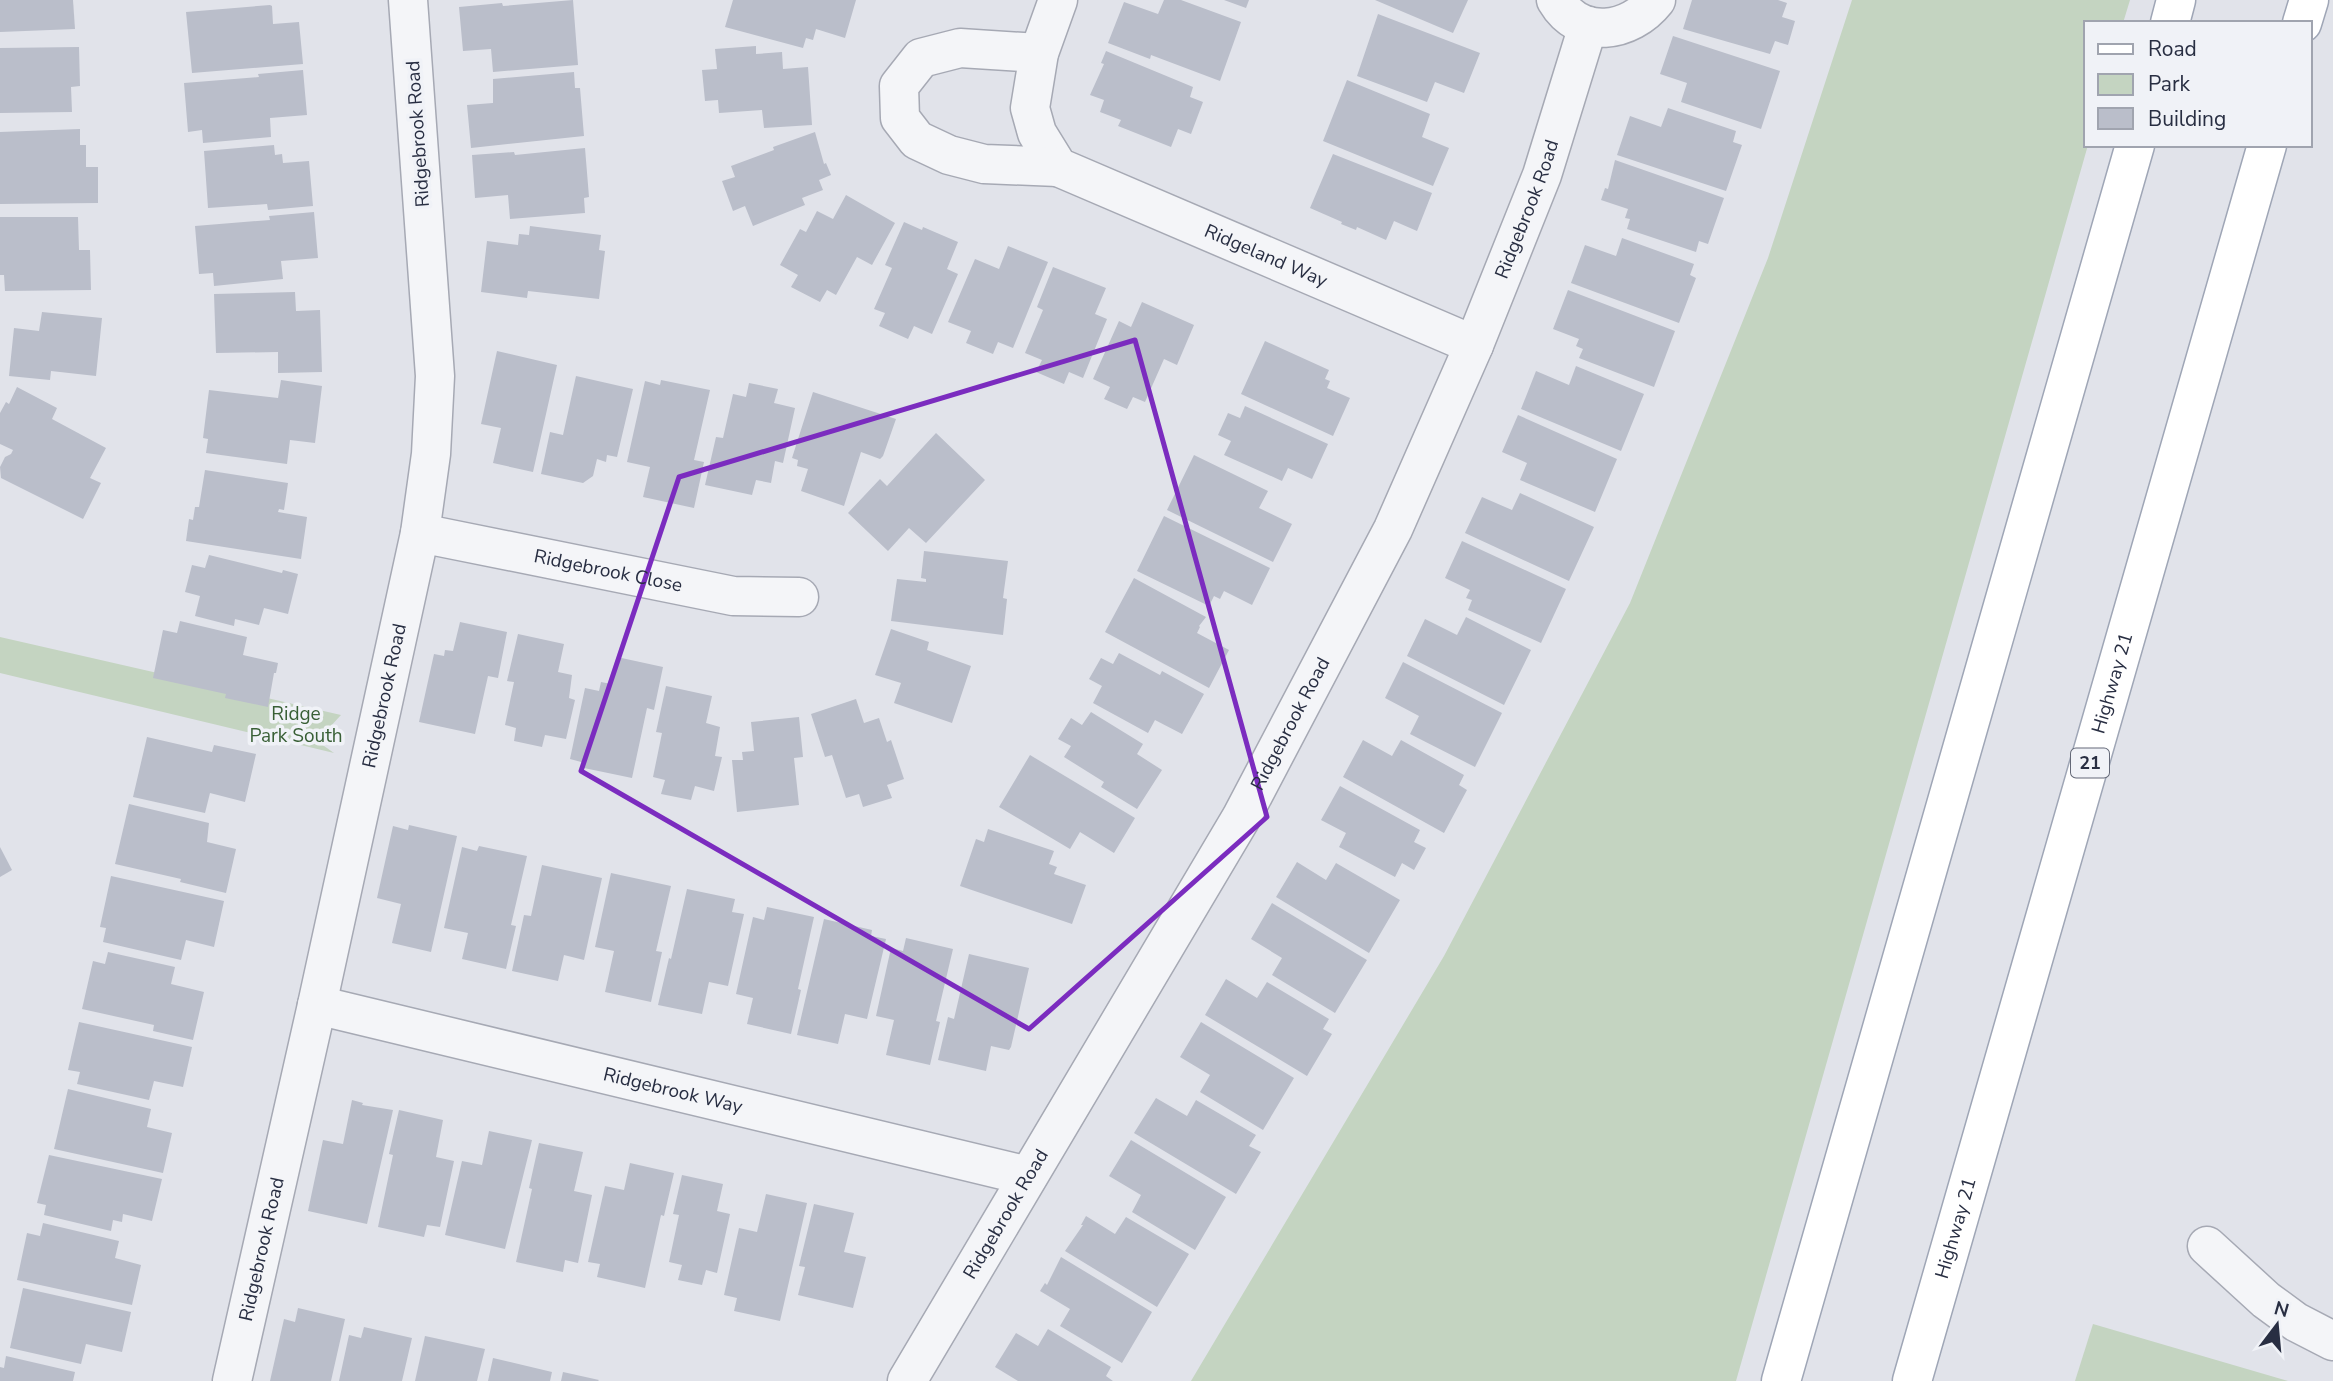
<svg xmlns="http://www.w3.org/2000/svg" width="2333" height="1381" font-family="'Nunito Sans',sans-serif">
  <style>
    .green { fill: #c4d4c1 }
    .building { fill: #babeca }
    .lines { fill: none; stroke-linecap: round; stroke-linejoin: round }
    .minor-casing { stroke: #a6a9b4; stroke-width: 41 }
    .primary-casing { stroke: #9fa6b6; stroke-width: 41 }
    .minor { stroke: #f4f5f8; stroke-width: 38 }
    .primary { stroke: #fff; stroke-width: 38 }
    .marked { fill: none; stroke: #7b2cbf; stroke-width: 5; stroke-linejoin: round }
    .labels { text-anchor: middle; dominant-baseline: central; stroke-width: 7; stroke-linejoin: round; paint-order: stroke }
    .shield { fill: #f0f2f7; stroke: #646978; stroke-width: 2 }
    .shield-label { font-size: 18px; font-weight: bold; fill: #282e42 }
    .street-label { font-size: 19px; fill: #282e42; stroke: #f0f2f7 }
    .park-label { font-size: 19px; fill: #385f35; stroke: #f0f2f7 }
  </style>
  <rect width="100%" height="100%" fill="#e1e3ea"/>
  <g class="green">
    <path d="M1852,0h278l-7,23h-37v122h2l-352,1236h-545l253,-425 186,-353 138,-345z"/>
    <path d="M0,637l341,78 -24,26 17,12 -334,-80z"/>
    <path d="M2093,1324l195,57h-213z"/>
  </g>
  <g class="building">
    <path d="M0,0h73l2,29 -75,3z"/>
    <path d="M573,0l5,65 -85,7 -2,-23 -28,2 -4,-44 43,-4 1,3z"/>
    <path d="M733,0h123l-11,38 -29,-9 -3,11 -7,-2 -3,10 -78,-21z"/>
    <path d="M1164,0h17l60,22 -21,59 -69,-26 -1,4 -42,-16 16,-41 34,12z"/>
    <path d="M1224,0h25l-3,8z"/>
    <path d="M1375,0h93l-15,33z"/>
    <path d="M1692,0h86l9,3 -5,14 13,4 -7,24 -13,-4 -5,13 -87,-25z"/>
    <path d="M270,5l2,1 1,18 26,-2 4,42 -111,9 -6,-61z"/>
    <path d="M1378,14l102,39 -16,40 -29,-11 -8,20 -70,-26z"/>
    <path d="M1673,36l107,35 -19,58 -80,-27 6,-19 -27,-9z"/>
    <path d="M756,46v8l26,-2 1,17 25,-2 4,58 -48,3 -2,-18 -43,3 -1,-13 -13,1 -3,-31 15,-1 -2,-20z"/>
    <path d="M79,47l1,39 -9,1 1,25 -72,1v-65z"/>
    <path d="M1106,51l87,36 -3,10 13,5 -12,32 -13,-5 -7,18 -53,-21 3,-6 -21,-8 4,-12 -14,-5 14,-31 -3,-1z"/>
    <path d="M303,70l4,45 -37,3 1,19 -68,6 -1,-13 -14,2 -4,-49 75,-6 -1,-3z"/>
    <path d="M574,72l1,16h5l4,48 -113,12 -4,-43 26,-2v-24z"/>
    <path d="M1347,80l83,34 -8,23 27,11 -16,38 -110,-45z"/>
    <path d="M1668,108l68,23 -3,11 9,3 -16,46 -109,-36 13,-39 31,11z"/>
    <path d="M80,129v16h6v22h12v36l-98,1v-72z"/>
    <path d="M815,132l9,32 2,-1 5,12 -12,5 4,10 -21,8 3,7 -52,21 -8,-20 -12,5 -11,-30 13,-4 -4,-11 43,-16 -1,-3z"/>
    <path d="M274,145l1,10 7,-1 1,9 26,-2 4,45 -45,4 -1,-6 -59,4 -4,-57z"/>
    <path d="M585,148l4,49 -5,1 1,15 -75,6 -2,-24 -33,3 -3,-43 42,-3 1,3z"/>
    <path d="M1333,154l99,39 -15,38 -23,-10 -8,19 -29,-13 -1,3 -15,-6 1,-2 -32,-14z"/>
    <path d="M1615,160l109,38 -16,46 -9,-3 -3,11 -69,-23 3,-10 -5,-1 3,-9 -27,-9 4,-12 3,1z"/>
    <path d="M846,195l49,28 -23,42 -15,-8 -21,38 -9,-5 -7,12 -29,-15 7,-12 -18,-10 20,-36 6,3 11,-21 16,8z"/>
    <path d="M314,212l4,46 -37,3 2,18 -69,7 -1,-13 -14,1 -4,-48 75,-6 -1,-4z"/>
    <path d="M0,217h78l1,33h11l1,40 -86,1 -1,-16h-4z"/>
    <path d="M904,222l18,8 1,-3 35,15 -11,27 11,5 -26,60 -18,-8 -6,13 -29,-13 6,-13 -11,-4 18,-41 -7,-3z"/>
    <path d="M530,226l71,9 -2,15 6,1 -6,48 -71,-8 -1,7 -46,-6 6,-51 31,4 1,-11 10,1z"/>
    <path d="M1622,238l72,26 -4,11 6,3 -17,45 -108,-40 14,-38 31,11z"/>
    <path d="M1008,246l40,16 -35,86 -15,-6 -5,12 -27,-11 5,-12 -23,-9 27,-63 24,10z"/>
    <path d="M1053,267l53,21 -11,26 12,5 -24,59 -14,-6 -5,12 -28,-12 6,-12 -17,-7 18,-43 -6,-3z"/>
    <path d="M1568,290l107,41 -21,56 -75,-29 4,-9 -7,-3 3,-7 -26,-10z"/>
    <path d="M295,292l1,19 24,-1 2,62 -44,1v-21l-62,1 -2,-59z"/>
    <path d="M1142,302l52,23 -17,40 -13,-6 -19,43 -12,-5 -6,12 -23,-10 6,-12 -17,-8 26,-58 12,6z"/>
    <path d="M42,312l60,6 -6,58 -45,-5 -1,9 -41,-4 5,-48 25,3z"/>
    <path d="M1265,341l64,29 -4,9 5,2 -3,7 23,10 -17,38 -92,-42z"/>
    <path d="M497,351l60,14 -24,107 -40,-9 8,-35 -20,-4z"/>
    <path d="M1576,366l68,28 -23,57 -100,-42 15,-38 33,14z"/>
    <path d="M576,376l57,13 -16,68 -10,-2 -1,7 -9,-3 -4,17 -10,7 -42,-9 9,-42 13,3z"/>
    <path d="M281,380l41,6 -7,57 -25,-3 -3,24 -81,-11 2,-14 -5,-1 6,-48 69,8z"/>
    <path d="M661,380l49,10 -16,70 10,2 -10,46 -51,-11 7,-30 -23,-5 18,-81 15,4z"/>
    <path d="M749,383l29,6 -4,14 21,5 -12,55 -8,-2 -4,22 -15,-3 -4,15 -47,-10 11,-48 7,1 10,-44 13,3z"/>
    <path d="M17,387l40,21 -5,11 54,29 -16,30 11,5 -18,36 -82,-41 -1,-11 5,-10 6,-3 2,-4 -13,-6v-31l6,-11 3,2z"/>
    <path d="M813,392l83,27 -13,37 -3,3 -19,-7 -17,54 -43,-15 7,-22 -11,-3 1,-6 -6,-2z"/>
    <path d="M1245,406l83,38 -16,35 -24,-11 -6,13 -58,-26 7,-14 -13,-6 10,-22 12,5z"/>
    <path d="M1518,415l99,44 -22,53 -75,-32 7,-17 -25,-11z"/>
    <path d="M936,433l49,47 -59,63 -17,-15 -21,23 -40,-38 32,-34 7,7z"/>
    <path d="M1194,455l74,36 -9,17 33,16 -19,38 -106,-52z"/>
    <path d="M205,470l83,13 -4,27 -5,-1 -1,3 29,5 -6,42 -115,-18 3,-22 4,1 2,-13h4z"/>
    <path d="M1520,493l74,34 -25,54 -104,-48 17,-36 30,13z"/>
    <path d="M1164,516l106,52 -18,37 -28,-14 -4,8 -6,-3 -5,10 -72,-35z"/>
    <path d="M1462,541l104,48 -25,54 -73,-33 4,-10 -6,-2 4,-8 -25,-12z"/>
    <path d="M924,551l84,10 -5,37 4,1 -4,36 -112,-14 6,-42 29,3v-3l-5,-1z"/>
    <path d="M209,555l73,18 1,-3 15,4 -10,40 -24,-6 -5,17 -24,-6 -1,7 -39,-10 5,-20 -15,-4 7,-27 13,3z"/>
    <path d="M1134,578l72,39 -7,9 1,1 -3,6 32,17 -20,38 -104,-56z"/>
    <path d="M1466,617l65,33 -27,55 -97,-49 18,-37 32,16z"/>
    <path d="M180,621l67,16 -4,18 35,8 -2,10h-2l-6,34 -43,-9 1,-4 -73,-16 10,-48 14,3z"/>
    <path d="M460,622l47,10 -9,46 -10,-2 -13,58 -56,-12 15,-68 10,2 1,-6 8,1z"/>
    <path d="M891,629l38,13 -2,8 44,16 -19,57 -58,-20 7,-20 -26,-8z"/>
    <path d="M518,634l46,10 -6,28 14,3 -3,23 6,2 -9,39 -21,-4 -3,12 -28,-6 2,-13 -11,-3 9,-43 -7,-1z"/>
    <path d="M1119,653l41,22 2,-4 42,23 -22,40 -27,-14 -7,13 -55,-30 9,-17 -13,-7 12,-21 12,6z"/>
    <path d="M617,657l46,10 -9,43 -7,-2 -15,70 -48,-10 1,-5 -15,-4 15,-71 14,3 2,-9 10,2z"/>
    <path d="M1403,662l99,51 -27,54 -65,-33 9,-18 -34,-18z"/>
    <path d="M666,686l46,10 -6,27 14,4 -5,29 7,1 -8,34 -19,-5 -4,14 -30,-6 4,-14 -12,-3 9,-44 -6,-1z"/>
    <path d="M856,699l8,24 15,-5 8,24 4,-2 13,39 -17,6 5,13 -29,9 -4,-13 -13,4 -14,-43 -7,2 -14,-43z"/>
    <path d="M1091,712l52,32 -6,10 25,16 -25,39 -36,-22 3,-5 -40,-25 7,-11 -13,-7 13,-21 11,7z"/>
    <path d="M799,717l4,40 -9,1 5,47 -62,7 -5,-52h11l-1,-8 12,-1 -3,-29z"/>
    <path d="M147,737l65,15 2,-7 42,9 -11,48 -35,-9 -5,20 -72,-16z"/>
    <path d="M1363,740l29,16 9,-16 63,35 -5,10 8,5 -23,43 -101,-56z"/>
    <path d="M1030,755l105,63 -21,35 -34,-21 -10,17 -71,-42z"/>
    <path d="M1340,786l80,44 -6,12 12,6 -12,22 -12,-7 -7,14 -56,-30 7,-14 -25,-13z"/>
    <path d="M129,804l80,19 -2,19 29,7 -10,44 -46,-11 1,-3 -66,-15z"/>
    <path d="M409,825l48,11 -26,116 -39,-9 9,-39 -24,-6 16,-72 15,4z"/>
    <path d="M988,829l66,22 -5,13 8,3 -3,7 32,11 -14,39 -112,-38 16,-47 8,3z"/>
    <path d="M479,846l48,10 -16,69 5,1 -10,43 -44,-10 6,-26 -24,-5 18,-81 15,4z"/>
    <path d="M0,847l12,23 -12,7z"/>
    <path d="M1297,862l29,18 10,-17 64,37 -31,53 -93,-56z"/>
    <path d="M542,865l60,13 -18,82 -20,-5 -6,26 -46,-10 12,-56 7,1z"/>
    <path d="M611,873l60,13 -15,65 6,1 -11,50 -46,-10 9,-41 -19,-4z"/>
    <path d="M111,876l113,25 -10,46 -28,-7 -5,20 -78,-18 3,-14 -6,-1z"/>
    <path d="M687,889l48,10 -3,13 12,2 -16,72 -19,-4 -7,32 -44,-9 11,-47 2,1z"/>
    <path d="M1272,903l95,57 -32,53 -63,-38 10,-17 -31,-19z"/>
    <path d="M767,907l47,10 -16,72 3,1 -10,44 -44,-10 6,-26 -17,-4 17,-77 11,3z"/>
    <path d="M824,919l48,11 -1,6 15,3 -19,80 -22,-5 -7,30 -41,-9z"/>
    <path d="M906,938l47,11 -17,72 4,1 -10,43 -44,-10 8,-35 -18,-4 15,-68 12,3z"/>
    <path d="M108,952l67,15 -4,17 33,8 -11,48 -40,-9 1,-6 -72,-16 11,-48 12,3z"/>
    <path d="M969,954l60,14 -18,79 -2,3 -18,-4 -5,25 -48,-11 10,-43 6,2z"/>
    <path d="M1226,979l31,19 10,-16 62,37 -6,10 9,5 -25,42 -102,-61z"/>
    <path d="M79,1022l113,25 -9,40 -29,-6 -5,19 -72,-16 3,-12 -12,-2z"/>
    <path d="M1201,1022l93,56 -31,52 -63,-38 10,-17 -30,-18z"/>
    <path d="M68,1089l83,20 -4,18 25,6 -9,40 -109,-24z"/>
    <path d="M1156,1098l31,18 9,-16 60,35 -7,11 12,6 -25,42 -102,-61z"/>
    <path d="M352,1100l11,3 -1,2 31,5 -26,114 -59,-13 15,-71 20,4z"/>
    <path d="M399,1110l44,10 -7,37 18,4 -14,66 -13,-2 -3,12 -46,-10 15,-72 -4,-1z"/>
    <path d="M489,1131l43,9 -27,109 -60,-14 17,-74 20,4z"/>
    <path d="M1131,1140l95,57 -31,53 -63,-38 9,-17 -32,-19z"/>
    <path d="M539,1143l44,9 -9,39 18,4 -14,68 -13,-3 -2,12 -47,-10 16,-73 -3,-1z"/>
    <path d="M49,1155l113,24 -10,42 -29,-7 -1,8 -9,-2 -2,11 -67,-16 2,-10 -9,-2z"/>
    <path d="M630,1163l44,10 -10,43 -3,-1 -16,73 -48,-11 3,-13 -12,-2 17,-76 19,4z"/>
    <path d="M682,1175l41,9 -6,27 13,3 -13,59 -11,-3 -4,15 -24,-5 4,-15 -13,-3 10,-47 -6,-1z"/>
    <path d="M766,1194l41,9 -27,118 -46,-10 3,-13 -13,-3 15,-67 18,4z"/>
    <path d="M814,1204l40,9 -10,39 22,5 -13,51 -55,-13 7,-28 -6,-1z"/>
    <path d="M1086,1216l29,18 11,-17 63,37 -32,53 -92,-56 18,-26h-2z"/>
    <path d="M43,1223l76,18 -4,17 26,7 -9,40 -115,-25 10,-47 13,3z"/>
    <path d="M1061,1257l91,55 -30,51 -62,-37 10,-17 -30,-18 5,-8 2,2z"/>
    <path d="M23,1288l108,24 -9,40 -36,-8 -5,20 -71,-16z"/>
    <path d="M298,1308l47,11 -14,62h-61l14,-62 11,3z"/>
    <path d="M364,1327l48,11 -10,43h-63l10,-46 12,3z"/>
    <path d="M1048,1329l63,38 -5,9 7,5h-95l-23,-14 21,-34 22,13z"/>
    <path d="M425,1336l60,13 -8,32h-62z"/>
    <path d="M6,1356l69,16 -2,9h-73v-14l4,1z"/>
    <path d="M493,1358l59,14 -2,9h-62z"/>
    <path d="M563,1372l36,8 -1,1h-37z"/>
  </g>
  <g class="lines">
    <g class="minor-casing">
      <g id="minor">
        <path id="s1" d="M1058,0l-19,53 -9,55 7,25 21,34 416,178"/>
        <path d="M1556,0c24,41 74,33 100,0"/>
        <path d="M1039,53l-79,-5 -39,10 -22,28 1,32 17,22 32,15 35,9 74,3"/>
        <path id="s2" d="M420,533l313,63 66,1"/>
        <path id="s3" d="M317,1005l711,171"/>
        <path d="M2207,1246l59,54 30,22 37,19"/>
        <path id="s4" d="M232,1381l85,-376 103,-472 11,-79 4,-78 -27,-376"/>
        <path id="s5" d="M907,1381l334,-563 152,-289 81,-184 68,-170 46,-149"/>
      </g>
    </g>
    <g class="primary-casing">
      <g id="primary">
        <path d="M2170,23l6,-23"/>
        <path d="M2302,23l7,-23"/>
        <path d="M1781,1381l354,-1236"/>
        <path id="s6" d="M1912,1381l355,-1236"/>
      </g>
    </g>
    <use href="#minor" class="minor"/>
    <use href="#primary" class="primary"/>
  </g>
  <path class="marked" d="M1135,340l132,477 -238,212 -448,-258 98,-294z"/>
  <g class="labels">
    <rect class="shield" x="2071" y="748.5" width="38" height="29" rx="5"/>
    <g class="shield-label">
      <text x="2090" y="763">21</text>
    </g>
    <g class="street-label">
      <text transform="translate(418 134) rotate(-94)">Ridgebrook Road</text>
      <text stroke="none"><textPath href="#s5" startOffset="1328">Ridgebrook Road</textPath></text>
      <text stroke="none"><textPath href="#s1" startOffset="404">Ridgeland Way</textPath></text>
      <text stroke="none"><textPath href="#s2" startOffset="192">Ridgebrook Close</textPath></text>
      <text stroke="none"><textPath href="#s6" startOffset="726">Highway 21</textPath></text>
      <text stroke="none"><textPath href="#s4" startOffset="702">Ridgebrook Road</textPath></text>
      <text stroke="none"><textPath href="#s5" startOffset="761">Ridgebrook Road</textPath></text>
      <text stroke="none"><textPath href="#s3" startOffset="366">Ridgebrook Way</textPath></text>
      <text stroke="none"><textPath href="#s5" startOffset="194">Ridgebrook Road</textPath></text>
      <text stroke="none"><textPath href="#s6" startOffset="159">Highway 21</textPath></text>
      <text stroke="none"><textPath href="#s4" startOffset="135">Ridgebrook Road</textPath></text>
    </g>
    <g class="park-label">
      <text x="296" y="714">Ridge<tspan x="296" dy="22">Park South</tspan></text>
    </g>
  </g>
  <rect x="2084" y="21" width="228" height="126" fill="#f0f2f7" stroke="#a0a4af" stroke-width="2"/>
  <rect x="2098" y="44" width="35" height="10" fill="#ffffff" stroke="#a0a4af" stroke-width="2"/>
  <text x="2148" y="56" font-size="21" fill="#282e42">Road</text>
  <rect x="2098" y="74" width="35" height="21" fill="#c4d4c1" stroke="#a0a4af" stroke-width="2"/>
  <text x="2148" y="91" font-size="21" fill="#282e42">Park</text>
  <rect x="2098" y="108" width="35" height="21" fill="#babeca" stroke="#a0a4af" stroke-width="2"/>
  <text x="2148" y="126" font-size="21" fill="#282e42">Building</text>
  <g transform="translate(2277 1325) rotate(16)" stroke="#f0f2f7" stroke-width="5" paint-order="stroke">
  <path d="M0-5L12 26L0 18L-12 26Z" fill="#282e42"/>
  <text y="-10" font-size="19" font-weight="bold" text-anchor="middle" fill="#282e42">N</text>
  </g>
</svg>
